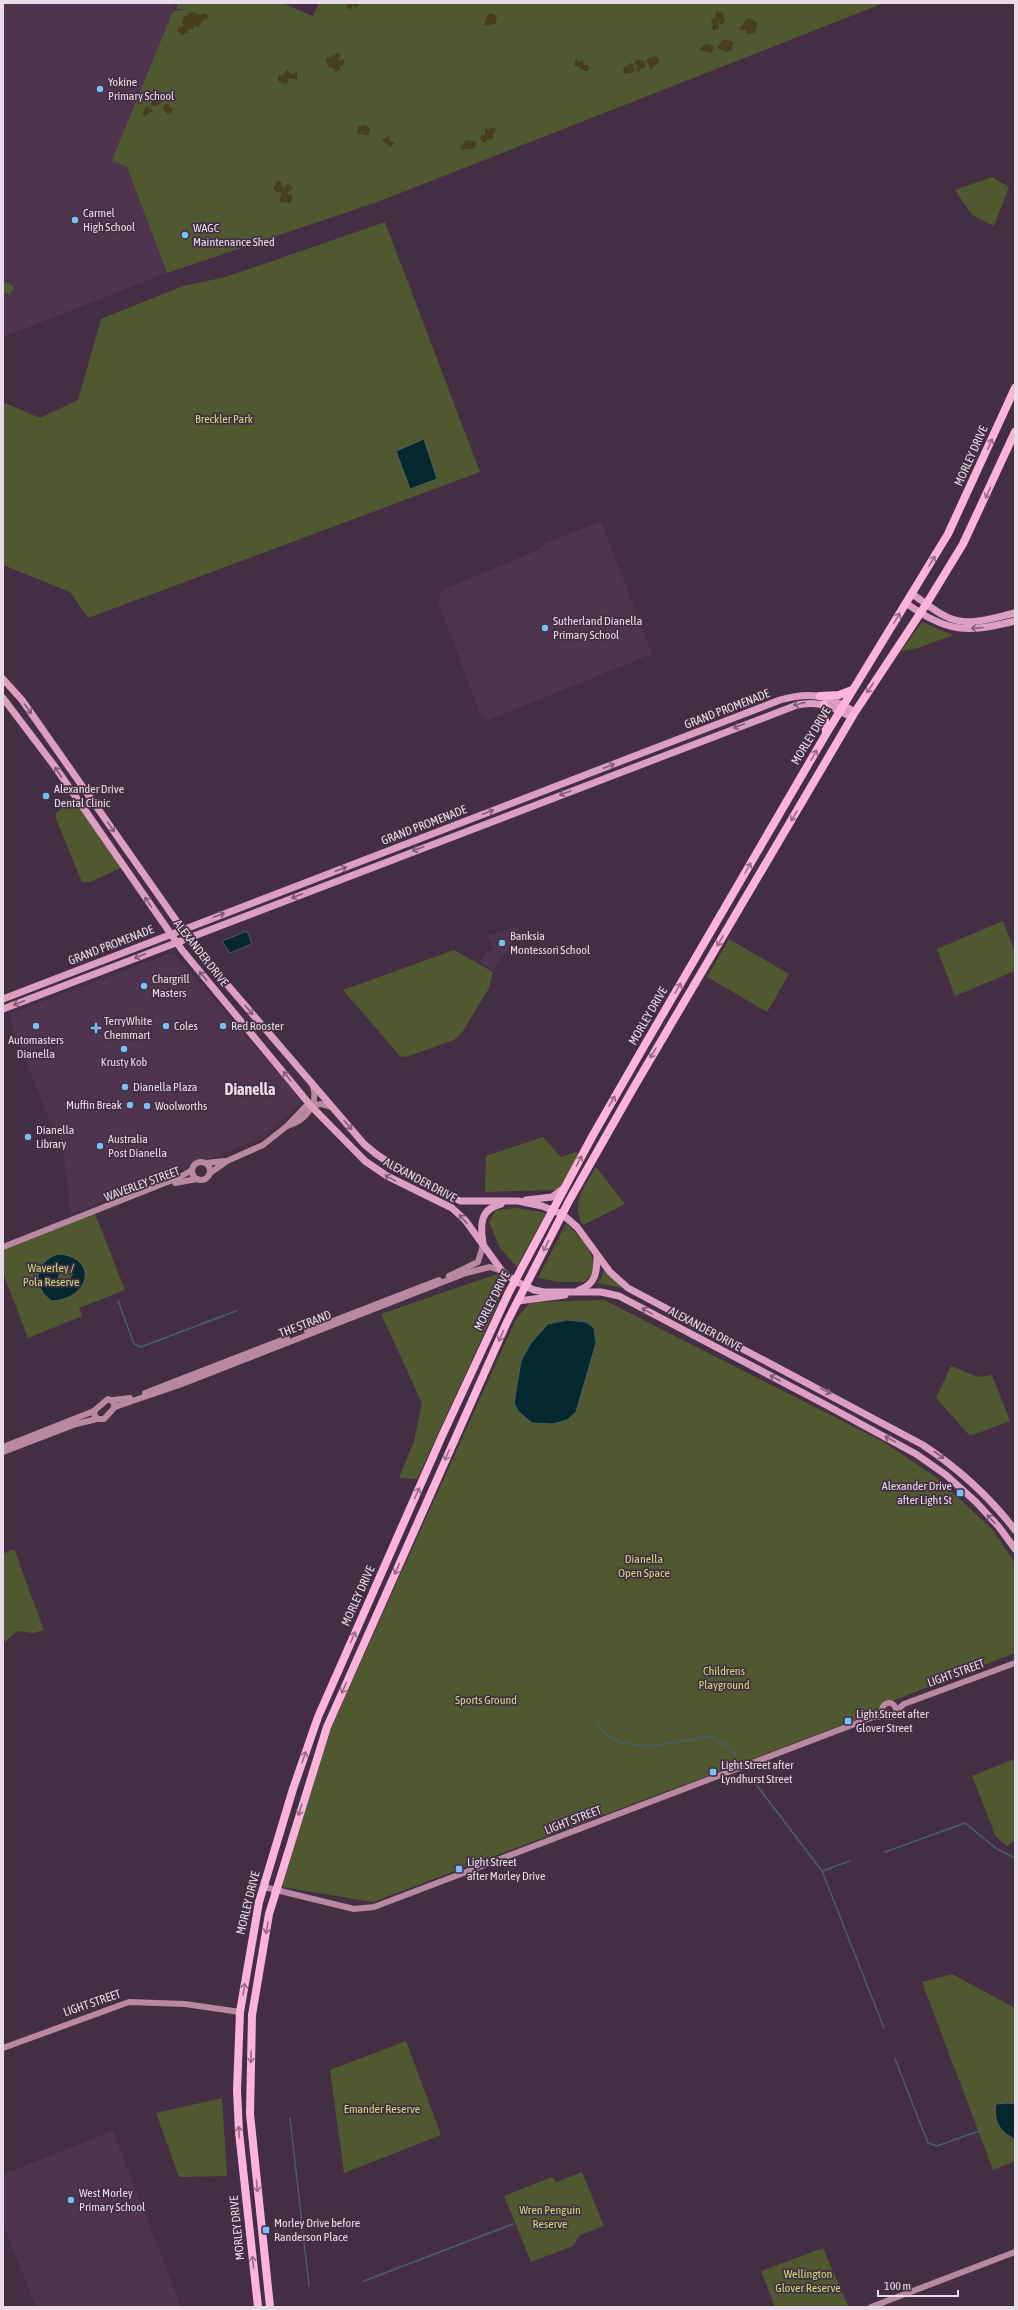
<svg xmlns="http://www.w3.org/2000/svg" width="1018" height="2310" font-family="'Asap Condensed',sans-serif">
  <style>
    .built { fill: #4e344f }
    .green { fill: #505830 }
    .sand { fill: #463e1e }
    .water { fill: #04282d; stroke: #495e65; fill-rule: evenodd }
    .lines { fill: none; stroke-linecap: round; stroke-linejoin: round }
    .stream { stroke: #495e65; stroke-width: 1.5 }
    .secondary { stroke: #b989a3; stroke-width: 6 }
    .primary { stroke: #dd9fc1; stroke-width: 7 }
    .highway { stroke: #feb3dc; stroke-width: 8 }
    .oneway { stroke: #976a88 }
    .oneway2 { stroke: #815b75 }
    .poi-dot { fill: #79bff8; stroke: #432e43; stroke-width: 1.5 }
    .labels { text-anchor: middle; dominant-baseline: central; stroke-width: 3.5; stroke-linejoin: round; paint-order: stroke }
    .poi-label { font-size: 12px; fill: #e9dbe9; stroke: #432e43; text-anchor: start }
    .park-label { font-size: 12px; fill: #cade76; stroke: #432e43 }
    .street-label { font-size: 12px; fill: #e9dbe9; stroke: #432e43 }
    .district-label { font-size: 16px; font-weight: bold; fill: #e9dbe9; stroke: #432e43 }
  </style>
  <rect width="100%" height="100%" fill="#432e43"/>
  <g class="built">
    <path d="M3,3h173l-63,157 14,7 40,106 -164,64z"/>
    <path d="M601,521l51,133 -164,66 -7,-4 -43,-115 4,-11 96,-40 5,-6z"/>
    <path d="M518,926l1,8 -26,36 -13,-8 6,-10 8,-3 -6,-13z"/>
    <path d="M170,953l5,2 128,146 -41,37 -191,76 -9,-70 -14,-27 -38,-96 2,-8z"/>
    <path d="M113,2131l68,176h-145l-33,-82v-51z"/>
  </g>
  <g class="green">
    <path d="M178,3h104l31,13 6,-13h565l-504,198 -213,72 -40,-106 -15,-7 61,-149 15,-2h-12z"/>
    <path d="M992,177l17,10 -15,39 -22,-11 -17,-25z"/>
    <path d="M385,222l95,250 -392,146 -18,-26 -67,-27v-163l37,16 38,-18 23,-81 82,-33 43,-9z"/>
    <path d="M3,281l11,5 -4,9 -7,-3z"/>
    <path d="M922,622l31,13 -35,13 -17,3z"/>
    <path d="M75,797l48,70 -33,15h-8l-26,-63v-6z"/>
    <path d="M1003,921l12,31v19l-60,25 -18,-47z"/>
    <path d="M729,939l60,35 -22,38 -60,-35z"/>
    <path d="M454,950l39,22 -4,16 -26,43 -9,9 -48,17 -6,-1 -57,-66z"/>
    <path d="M543,1137l18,20 14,-5 4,2 -19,34 -6,2 -69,2 1,-36z"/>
    <path d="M596,1167l29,37 -42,21c-13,-23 2,-38 13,-58z"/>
    <path d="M517,1208l29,5 -29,54 -17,-19 -11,-26 7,-12z"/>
    <path d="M94,1211l31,79 -46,18 3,8 -54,22 -25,-65v-26z"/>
    <path d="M566,1224c14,12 29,29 29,48l-11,10h-25l-21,-4z"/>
    <path d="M605,1267l17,20v1l-25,-5 5,-6z"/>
    <path d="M497,1274l9,12 -89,193 -18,-1 15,-37 8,-38 -41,-89z"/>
    <path d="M604,1300l278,141 55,37 56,52 22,33v90l-120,47 -13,10 -509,192 -91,-15 10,-36 39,-123 185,-409 13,-15 11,-2z"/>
    <path d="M951,1366l27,11 14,-2 18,46 -40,15 -34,-38z"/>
    <path d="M14,1549l30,81 -11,3 -16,-2 -12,11 -2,-5v-83z"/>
    <path d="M1014,1759l1,82 -8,5 -11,-9 -24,-61z"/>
    <path d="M952,1974l63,34v153l-22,9 -71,-188z"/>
    <path d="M406,2041l35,94 -97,38 -14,-103z"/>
    <path d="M222,2098l5,78 -48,1 -23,-64z"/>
    <path d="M582,2172l22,54 -24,9 -7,11 -42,16 -27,-66 48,-19 4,5z"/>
    <path d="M823,2248l25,58 -73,1 -14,-36z"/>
  </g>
  <g class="sand">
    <path d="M348,3h12l-5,5 -2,-4 -3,6 -4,-3z"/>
    <path d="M717,11l6,2 2,9 -4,3 -3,-3 1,6 -5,3 -2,-3 1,-4 -2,-2 1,-3 4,-1 -1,-3z"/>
    <path d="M192,12l8,3 6,-2 3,4 -7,4 -3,6 -5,-2v4h-6v4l-6,2 -4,-4v-3l6,-2 -2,-4 2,-5z"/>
    <path d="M492,13l5,4 -2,7 -11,2 3,-11z"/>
    <path d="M748,18l10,5 -3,10 -8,1 -1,-5 -2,2 -5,-2z"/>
    <path d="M724,39l9,3 -1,8 -6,2 -9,-4z"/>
    <path d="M707,44l7,3 -2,6 -12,-3 2,-4z"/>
    <path d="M338,53l3,3 -3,3 1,2 4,-2 2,3 -3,4 -4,-1 3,4 -5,3 -3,-4 -5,-1 -2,-8z"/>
    <path d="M654,56l4,1 1,5 -2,3 -4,1 -2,4 -5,-10z"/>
    <path d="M576,59l3,3 4,-1 1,4h4l1,4 -2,3 -13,-7z"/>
    <path d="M636,59l8,2 2,5 -2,3 -3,-1 -2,5 -3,-4 2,-4h-4z"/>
    <path d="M631,63l2,1 2,8 -10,2 -2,-3 1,-4z"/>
    <path d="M287,70l5,4 5,-2v7h-10l2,2 -3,3 -8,-3v-5l5,-1z"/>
    <path d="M161,94l7,1 1,3 -13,8h-5l1,-5 3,-1 2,-4z"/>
    <path d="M165,104h4v3l4,1 -2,6h-4l-4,-6z"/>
    <path d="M147,106l6,5 -9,5 -2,-3z"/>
    <path d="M366,125l4,4 -2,6h-6l2,-4 -3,3 -4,-1 1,-7z"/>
    <path d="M492,128l5,1 -4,6 1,3 -3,2 -3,-2 -2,5 -4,-1 -2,-4 1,-3h4v-6z"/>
    <path d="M389,136l1,4 5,3 -5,4 -8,-7z"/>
    <path d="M466,140l10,2 -1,6 -13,2 -2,-5 4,-1z"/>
    <path d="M278,181l4,2 1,6 4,-5 6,3 -6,7 6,1 -3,8 -11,-1 3,-9 -5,-1 -4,-3z"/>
  </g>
  <g class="water">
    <path d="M424,439l13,40 -27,10 -14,-38z"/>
    <path d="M247,931l5,13 -22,9 -8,-12z"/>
    <path d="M58,1254c39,2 35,44 -6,47 -21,-14 -18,-39 6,-47zM69,1269l4,5 -3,4 -10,2 -2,-2 3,-7z"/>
    <path d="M567,1320l19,2 8,6 2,15 -20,69 -9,8 -14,4 -21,-1 -14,-12 -4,-8 7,-42 10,-18 17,-19z"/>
    <path d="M1008,2103l7,1v35c-15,-7 -22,-18 -19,-35z"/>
  </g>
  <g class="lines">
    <g class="stream">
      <path d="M118,1301l16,43 7,3 95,-36"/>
      <path d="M596,1723c25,37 78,19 114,13l16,9 10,10"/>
      <path d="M755,1783l67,88 62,157"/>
      <path d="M885,1852l80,-29 32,26 18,9"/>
      <path d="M822,1871l28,-10"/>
      <path d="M895,2059l33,84 9,3 42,-15"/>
      <path d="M290,2118l19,168"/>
      <path d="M364,2281l149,-57"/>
    </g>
    <g class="secondary">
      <path d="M287,1126c18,-5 32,-21 26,-40"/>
      <circle cx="201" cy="1171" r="9"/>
      <path d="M206,1163l18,-2"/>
      <path d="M210,1173l17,-12 36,-16 24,-19 18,-19 16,-3 10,3"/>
      <path d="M175,1183l22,-4"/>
      <path d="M3,1247l177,-70 12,-7"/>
      <path d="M449,1276l29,-14 5,-17"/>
      <path d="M307,1331l132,-51"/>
      <path d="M145,1393l142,-55"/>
      <path d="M108,1399l6,3v6l-10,11h-6l-4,-4 1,-5z"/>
      <path d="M113,1400l17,-2"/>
      <path d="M115,1407l67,-23 284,-111 24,-6 12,4"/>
      <path d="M3,1447l91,-36"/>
      <path d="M3,1452l73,-28 21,-5"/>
      <circle cx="889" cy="1710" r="7"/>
      <path d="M896,1711l8,-7 111,-41"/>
      <path d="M264,1887l90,22 20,-2 499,-190 13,-1"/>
      <path d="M3,2048l126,-46 56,2 55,8"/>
      <path d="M871,2307l144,-55"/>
    </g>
    <g class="primary">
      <path d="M912,594c11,7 21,16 33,22 22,12 48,2 70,-3"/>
      <path d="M906,603c41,30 61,30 109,18"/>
      <path d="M3,679l19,21 172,246 170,198 12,10 21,14 63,33h58l24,5 20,8 15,13 33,45 18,16 295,157c36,24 66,51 92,85"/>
      <path d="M3,698l50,66 129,186 129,156 54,55 22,15 65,32 13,12 37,51 13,10 19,9 10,2h57l18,4 209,110 88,48 30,21 30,27 23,25 16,22"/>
      <path d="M3,999l777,-299c31,-9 47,-5 75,12"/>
      <path d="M3,1009l794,-304c21,-5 36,2 54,12"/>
      <path d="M526,1200l26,-3 12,-9"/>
      <path d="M483,1243c-3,-18 -3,-34 18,-39"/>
      <path d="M579,1290c17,-6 18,-18 18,-34"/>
      <path d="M518,1301l47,-6"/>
    </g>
    <g class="highway">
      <path d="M820,696l19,-1 13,-5"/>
      <path d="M824,705l2,28"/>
      <path d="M258,2307l-19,-175 -2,-42 3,-78 19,-110 34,-113 25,-72 124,-281 67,-144 84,-157 50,-87 183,-314 122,-200 67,-146"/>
      <path d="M270,2307l-20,-193 2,-99 17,-101 58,-187 180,-405 62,-121 65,-114 221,-375 72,-109 36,-59 52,-112"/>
    </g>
  </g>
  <defs><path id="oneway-shaft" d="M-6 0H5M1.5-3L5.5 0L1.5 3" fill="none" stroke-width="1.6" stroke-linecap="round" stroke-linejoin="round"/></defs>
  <g class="oneway">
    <use href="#oneway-shaft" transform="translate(990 444) rotate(-66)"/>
    <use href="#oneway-shaft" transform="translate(988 493) rotate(114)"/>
    <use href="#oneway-shaft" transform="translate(932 561) rotate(-58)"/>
    <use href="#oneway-shaft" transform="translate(897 618) rotate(-59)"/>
    <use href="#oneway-shaft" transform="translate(870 688) rotate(123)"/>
    <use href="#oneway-shaft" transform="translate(814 755) rotate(-60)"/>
    <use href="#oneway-shaft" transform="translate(794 816) rotate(121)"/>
    <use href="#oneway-shaft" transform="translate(748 868) rotate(-60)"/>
    <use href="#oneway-shaft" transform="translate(720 941) rotate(120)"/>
    <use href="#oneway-shaft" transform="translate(678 988) rotate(-60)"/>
    <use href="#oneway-shaft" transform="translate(653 1053) rotate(121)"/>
    <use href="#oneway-shaft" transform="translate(612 1101) rotate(-60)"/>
    <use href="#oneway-shaft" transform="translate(579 1161) rotate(-62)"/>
    <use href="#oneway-shaft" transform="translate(546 1246) rotate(117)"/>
    <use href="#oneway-shaft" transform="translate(501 1336) rotate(114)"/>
    <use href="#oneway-shaft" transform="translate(447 1455) rotate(114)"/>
    <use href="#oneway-shaft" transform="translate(417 1493) rotate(-66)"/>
    <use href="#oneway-shaft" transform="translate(397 1569) rotate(114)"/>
    <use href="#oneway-shaft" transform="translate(353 1637) rotate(-67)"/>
    <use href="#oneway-shaft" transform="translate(344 1688) rotate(114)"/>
    <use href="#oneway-shaft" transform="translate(304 1757) rotate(-71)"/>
    <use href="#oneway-shaft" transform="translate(300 1810) rotate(108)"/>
    <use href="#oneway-shaft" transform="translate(267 1928) rotate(101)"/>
    <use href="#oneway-shaft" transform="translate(244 1989) rotate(-81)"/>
    <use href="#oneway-shaft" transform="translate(251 2057) rotate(92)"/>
    <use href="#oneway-shaft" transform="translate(239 2132) rotate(-94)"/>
    <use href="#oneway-shaft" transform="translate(257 2186) rotate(85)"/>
    <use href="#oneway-shaft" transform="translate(253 2262) rotate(-96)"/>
  </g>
  <g class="oneway2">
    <use href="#oneway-shaft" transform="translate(977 628) rotate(177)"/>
    <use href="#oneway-shaft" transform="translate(799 704) rotate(166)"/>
    <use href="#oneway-shaft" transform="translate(28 709) rotate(55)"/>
    <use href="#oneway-shaft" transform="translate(739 726) rotate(159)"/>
    <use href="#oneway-shaft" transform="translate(609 766) rotate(-21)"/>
    <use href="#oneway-shaft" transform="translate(58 772) rotate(-124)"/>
    <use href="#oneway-shaft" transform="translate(565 793) rotate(160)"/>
    <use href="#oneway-shaft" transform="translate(488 812) rotate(-21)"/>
    <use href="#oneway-shaft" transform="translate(111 827) rotate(55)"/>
    <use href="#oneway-shaft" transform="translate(418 849) rotate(159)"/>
    <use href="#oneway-shaft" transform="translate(341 869) rotate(-21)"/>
    <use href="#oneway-shaft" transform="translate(297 896) rotate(159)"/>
    <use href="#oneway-shaft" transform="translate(148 902) rotate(-125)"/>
    <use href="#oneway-shaft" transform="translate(219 915) rotate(-21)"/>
    <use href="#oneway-shaft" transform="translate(140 956) rotate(159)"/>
    <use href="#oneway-shaft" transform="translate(203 976) rotate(-130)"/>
    <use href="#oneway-shaft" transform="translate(19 1003) rotate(159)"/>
    <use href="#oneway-shaft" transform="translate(249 1010) rotate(50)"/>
    <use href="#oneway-shaft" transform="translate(287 1076) rotate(-129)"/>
    <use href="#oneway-shaft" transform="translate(348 1125) rotate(49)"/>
    <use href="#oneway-shaft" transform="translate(390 1178) rotate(-151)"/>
    <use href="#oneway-shaft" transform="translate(463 1219) rotate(-132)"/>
    <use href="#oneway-shaft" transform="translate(647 1311) rotate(-151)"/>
    <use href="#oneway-shaft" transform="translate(775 1378) rotate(-152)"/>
    <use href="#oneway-shaft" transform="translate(826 1391) rotate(28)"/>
    <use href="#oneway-shaft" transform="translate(890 1439) rotate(-151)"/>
    <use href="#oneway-shaft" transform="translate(939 1455) rotate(36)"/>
    <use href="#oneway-shaft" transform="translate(991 1519) rotate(-132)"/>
  </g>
  <g class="poi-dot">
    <circle cx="100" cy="89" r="4"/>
    <circle cx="75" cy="220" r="4"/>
    <circle cx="185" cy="235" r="4"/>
    <circle cx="545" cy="628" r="4"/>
    <circle cx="46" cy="796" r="4"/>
    <circle cx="502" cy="943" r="4"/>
    <circle cx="144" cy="986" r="4"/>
    <circle cx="36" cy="1026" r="4"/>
    <circle cx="166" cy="1026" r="4"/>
    <circle cx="223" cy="1026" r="4"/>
    <path d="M94 1022h4v4h4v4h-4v4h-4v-4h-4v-4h4z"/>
    <circle cx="124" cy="1049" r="4"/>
    <circle cx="125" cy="1087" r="4"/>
    <circle cx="130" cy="1105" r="4"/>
    <circle cx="147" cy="1106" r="4"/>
    <circle cx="28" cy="1137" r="4"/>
    <circle cx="100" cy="1146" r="4"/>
    <rect x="956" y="1489" width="8" height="8" rx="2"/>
    <rect x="844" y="1717" width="8" height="8" rx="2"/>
    <rect x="709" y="1768" width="8" height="8" rx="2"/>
    <rect x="455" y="1865" width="8" height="8" rx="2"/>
    <circle cx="71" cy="2200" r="4"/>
    <rect x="262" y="2226" width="8" height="8" rx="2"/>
  </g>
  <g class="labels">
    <g class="poi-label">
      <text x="108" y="82">Yokine<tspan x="108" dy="14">Primary School</tspan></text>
      <text x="83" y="213">Carmel<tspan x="83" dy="14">High School</tspan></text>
      <text x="193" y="228">WAGC<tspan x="193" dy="14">Maintenance Shed</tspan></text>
      <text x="553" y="621">Sutherland Dianella<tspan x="553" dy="14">Primary School</tspan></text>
      <text x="54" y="789">Alexander Drive<tspan x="54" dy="14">Dental Clinic</tspan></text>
      <text x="510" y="936">Banksia<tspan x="510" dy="14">Montessori School</tspan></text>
      <text x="152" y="979">Chargrill<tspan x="152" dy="14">Masters</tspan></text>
      <text x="104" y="1021">TerryWhite<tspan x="104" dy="14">Chemmart</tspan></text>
      <text x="174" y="1026">Coles</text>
      <text x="231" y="1026">Red Rooster</text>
      <text x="36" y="1040" text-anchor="middle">Automasters<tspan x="36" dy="14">Dianella</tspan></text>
      <text x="124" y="1062" text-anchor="middle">Krusty Kob</text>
      <text x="133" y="1087">Dianella Plaza</text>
      <text x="122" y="1105" text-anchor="end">Muffin Break</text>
      <text x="155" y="1106">Woolworths</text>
      <text x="36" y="1130">Dianella<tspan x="36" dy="14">Library</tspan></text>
      <text x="108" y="1139">Australia<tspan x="108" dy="14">Post Dianella</tspan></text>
      <text x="952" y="1486" text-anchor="end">Alexander Drive<tspan x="952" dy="14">after Light St</tspan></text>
      <text x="856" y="1714">Light Street after<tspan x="856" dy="14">Glover Street</tspan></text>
      <text x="721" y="1765">Light Street after<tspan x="721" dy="14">Lyndhurst Street</tspan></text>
      <text x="467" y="1862">Light Street<tspan x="467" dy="14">after Morley Drive</tspan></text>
      <text x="79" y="2193">West Morley<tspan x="79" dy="14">Primary School</tspan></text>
      <text x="274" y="2223">Morley Drive before<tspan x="274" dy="14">Randerson Place</tspan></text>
    </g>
    <g class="park-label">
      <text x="224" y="419">Breckler Park</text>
      <text x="51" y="1268">Waverley /<tspan x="51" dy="14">Pola Reserve</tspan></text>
      <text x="644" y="1559">Dianella<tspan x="644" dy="14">Open Space</tspan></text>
      <text x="724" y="1671">Childrens<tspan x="724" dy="14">Playground</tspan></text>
      <text x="486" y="1700">Sports Ground</text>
      <text x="382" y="2109">Emander Reserve</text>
      <text x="550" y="2210">Wren Penguin<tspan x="550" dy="14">Reserve</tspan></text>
      <text x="808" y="2274">Wellington<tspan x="808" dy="14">Glover Reserve</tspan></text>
    </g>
    <g class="street-label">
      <text transform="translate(971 456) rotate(-66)">MORLEY DRIVE</text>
      <text transform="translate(727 709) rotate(-21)">GRAND PROMENADE</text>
      <text transform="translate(811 736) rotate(-59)">MORLEY DRIVE</text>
      <text transform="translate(424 825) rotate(-21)">GRAND PROMENADE</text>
      <text transform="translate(111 945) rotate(-21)">GRAND PROMENADE</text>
      <text transform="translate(201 953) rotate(52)">ALEXANDER DRIVE</text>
      <text transform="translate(648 1016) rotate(-60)">MORLEY DRIVE</text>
      <text transform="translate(420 1180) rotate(28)">ALEXANDER DRIVE</text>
      <text transform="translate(142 1184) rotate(-20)">WAVERLEY STREET</text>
      <text transform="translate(492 1301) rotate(-63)">MORLEY DRIVE</text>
      <text transform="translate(305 1324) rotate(-21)">THE STRAND</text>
      <text transform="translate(705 1329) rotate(28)">ALEXANDER DRIVE</text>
      <text transform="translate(358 1596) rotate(-66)">MORLEY DRIVE</text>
      <text transform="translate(956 1673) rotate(-20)">LIGHT STREET</text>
      <text transform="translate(573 1820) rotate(-21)">LIGHT STREET</text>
      <text transform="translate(248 1903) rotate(-76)">MORLEY DRIVE</text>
      <text transform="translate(92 2003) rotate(-19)">LIGHT STREET</text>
      <text transform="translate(237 2228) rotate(-96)">MORLEY DRIVE</text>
    </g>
    <g class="district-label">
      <text x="250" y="1089">Dianella</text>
    </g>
  </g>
  <rect width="1018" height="2310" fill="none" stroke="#e9dbe9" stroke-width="8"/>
  <path d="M878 2290v6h80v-6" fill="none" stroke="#e9dbe9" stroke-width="2"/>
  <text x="884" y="2290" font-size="12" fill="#e9dbe9" stroke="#432e43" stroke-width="3" paint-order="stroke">100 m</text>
</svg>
